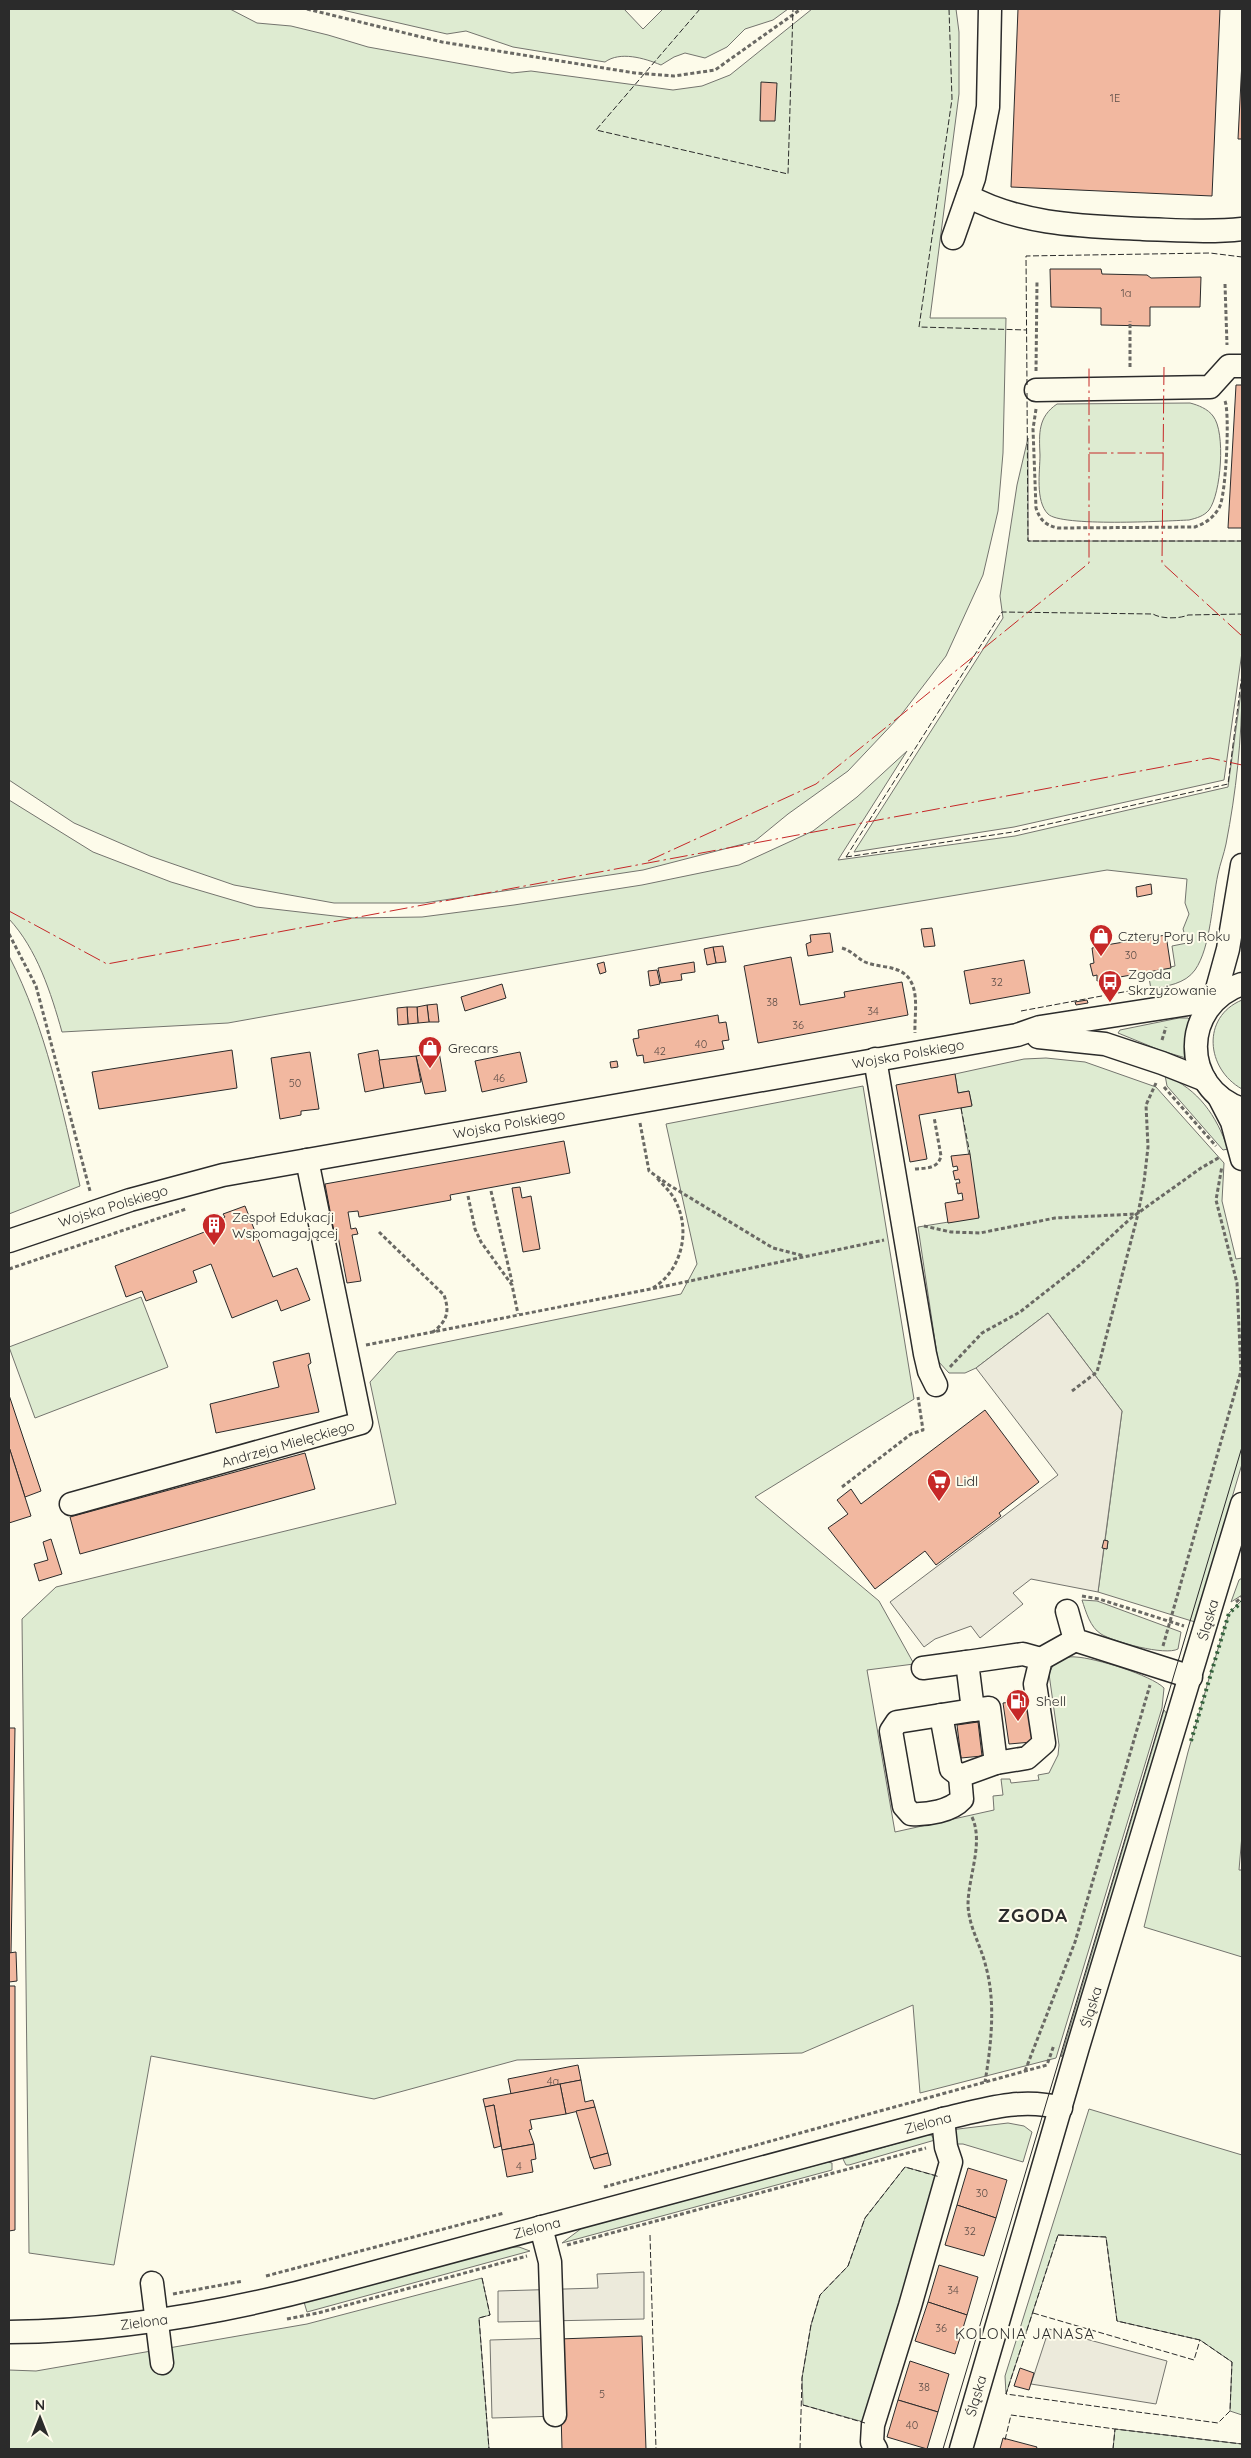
<svg xmlns="http://www.w3.org/2000/svg" width="1251" height="2458" font-family="Quicksand,sans-serif">
  <style>
    .green { fill: #deebd1; stroke: #74746e }
    .parking { fill: #eceadb; stroke: #74746e }
    .building { fill: #f2b8a0; stroke: #2b2b2b }
    .lines { fill: none; stroke-linecap: round; stroke-linejoin: round }
    .minor-casing { stroke: #2b2b2b; stroke-width: 25 }
    .path { stroke: #6a6964; stroke-width: 3; stroke-dasharray: 4 2.5; stroke-linecap: butt }
    .minor { stroke: #fdfbea; stroke-width: 22 }
    .tram { stroke: #2b2b2b; stroke-width: 1 }
    .hedge { stroke: #34623c; stroke-width: 4; stroke-dasharray: 2.5 4; stroke-linecap: butt }
    .fence { stroke: #2b2b2b; stroke-width: 1; stroke-dasharray: 6 2.5; stroke-linecap: butt }
    .power { stroke: #c62828; stroke-width: 1; stroke-dasharray: 18 4 2.5 4; stroke-linecap: butt }
    .labels { text-anchor: middle; dominant-baseline: central; stroke-width: 4; stroke-linejoin: round; paint-order: stroke }
    .number-label { font-size: 11px; fill: #5d4e48 }
    .poi-label { font-size: 14px; fill: #2b2b2b; stroke: #fdfbea; text-anchor: start }
    .street-label { font-size: 14px; fill: #2b2b2b; stroke: #fdfbea }
    .neighbourhood-label { font-size: 15px; letter-spacing: 1px; fill: #2b2b2b; stroke: #fdfbea }
    .district-label { font-size: 19px; font-weight: bold; letter-spacing: 1px; fill: #2b2b2b; stroke: #fdfbea }
  </style>
  <rect width="100%" height="100%" fill="#fdfbea"/>
  <g class="green">
    <path d="M9,9h221l27,14 34,3 37,9 40,12 144,26 19,-2 142,19 29,-4 28,-11 82,-66h144l3,23v62l-29,224h76l-3,135 -5,58 -15,64 -37,81 -45,59 -53,56 -60,43 -33,27 -112,29 -219,33h-90l-100,-18 -84,-29 -76,-33 -65,-43z"/>
    <path d="M338,9h286l19,20 20,-20h125l-15,11 -28,9 -18,18 -22,11 -20,-5 -11,4 -13,8c-17,-7 -41,-14 -56,-3l-92,-15 -47,-16 -19,3z"/>
    <path d="M1190,403c8,2 18,6 23,13 13,16 8,78 -4,94 -5,6 -12,8 -20,10 -23,1 -128,7 -141,-6 -13,-13 -8,-43 -8,-59 -1,-22 -2,-38 17,-51z"/>
    <path d="M1028,438v103h214v111l-18,128 -210,47 -160,25 149,-234 -3,-22 17,-111z"/>
    <path d="M1242,685c0,53 -6,108 -16,159 -2,10 -6,20 -8,30 -6,27 -7,73 -23,96 -10,14 -28,16 -44,19l-3,-17 27,-6 -3,-20 15,-3 -4,-14 6,-15 -4,-11 2,-24 -80,-9 -342,57 -537,96 -166,9c-11,-39 -25,-83 -53,-113v-119l84,52 78,30 85,25 96,11 70,-1 92,-12 128,-20 97,-20 74,-34 44,-34 50,-46 -69,109 177,-24 213,-49z"/>
    <path d="M9,956c37,72 53,152 71,230l-71,28z"/>
    <path d="M1242,1000v89c-36,-20 -41,-72 0,-89z"/>
    <path d="M1179,1018h9l3,3 -3,35 -2,2 -24,-7 -44,-18 2,-3z"/>
    <path d="M1046,1058l39,4 71,25 68,76 -2,38 14,58 6,-1v206l-47,158 -97,-30 6,-44 3,1 1,-8h-3l17,-130 -74,-98 -72,55 -11,5h-16l-11,-12 -20,-134 61,-10 -18,-109 11,-3 -3,-14 -11,2 -3,-19 69,-15z"/>
    <path d="M1165,1075c34,15 51,40 63,74l-5,1 -56,-64z"/>
    <path d="M863,1086l51,313 -159,98 124,104 35,63 -47,6 28,162 99,-22 -1,-14 10,-1 -2,-16h9l1,4 28,-3 -1,-5 11,-2 9,-18 1,-10 -10,-71 5,-11c7,-4 14,-7 22,-6 19,1 75,18 88,31l-2,20 -106,350 -136,35 -7,-88 -111,48 -285,7 -143,39 -223,-43 -37,209 -85,-12 -7,-634 34,-32 340,-83 -26,-122 27,-30 284,-58 16,-30 -31,-140z"/>
    <path d="M141,1297l27,70 -133,51 -26,-71z"/>
    <path d="M1242,1578v17l-11,7 8,-22z"/>
    <path d="M1082,1600l15,1 84,31 -3,17c-13,7 -64,-7 -77,-15 -11,-7 -15,-22 -19,-34z"/>
    <path d="M1242,1600v235l-3,35h3v87l-98,-30 44,-175 22,-77 19,-62z"/>
    <path d="M1164,1710l3,4 -100,336 -6,7z"/>
    <path d="M1089,2109l153,46v260l-12,-4 2,-49 -32,-22 -83,-19 -11,-84 -48,-2 -52,159 -1,-18z"/>
    <path d="M1008,2123l16,3 8,6 -9,30 -60,-18h-14l1,-14z"/>
    <path d="M926,2135h5l4,5 -86,25h-3l-3,-6z"/>
    <path d="M828,2162l4,1v7l-270,73 20,-15z"/>
    <path d="M905,2167l36,10 -74,246 -64,-18 -1,-27 9,-53 9,-30 28,-29 17,-48z"/>
    <path d="M509,2247h10l11,4 -223,61 -3,-10z"/>
    <path d="M482,2278l8,37 -11,3 10,131h-480v-79l27,1 271,-47z"/>
    <path d="M1115,2429l127,15v5h-129z"/>
  </g>
  <g class="parking">
    <path d="M1048,1313l74,98 -24,181 -67,-13 -18,14 10,11 -43,34 -9,-12 -36,13 -11,8 -34,-45 168,-127 -82,-107z"/>
    <path d="M644,2272v47l-146,3v-31l100,-3 -1,-14z"/>
    <path d="M1049,2329l118,32 -11,43 -125,-20z"/>
    <path d="M557,2338l2,78 -67,2 -2,-78z"/>
  </g>
  <g class="building">
    <path d="M1018,9h202l-8,187 -201,-9z"/>
    <path d="M1242,61v78h-4z"/>
    <path d="M761,82l16,1 -2,38h-15z"/>
    <path d="M1050,269h51l1,5 45,1 4,3 50,-1 -1,30h-50v19l-49,-1v-17l-50,-1z"/>
    <path d="M1236,385h6v143h-14z"/>
    <path d="M1151,884l1,10 -15,3 -1,-10z"/>
    <path d="M932,928l3,18 -11,1 -3,-18z"/>
    <path d="M830,933l3,19 -25,4 -2,-12 5,-2 -1,-7z"/>
    <path d="M1166,935l5,33 -74,13v-6l-4,1 -3,-12 4,-1 -2,-15 6,-1 -1,-5 9,-1v4z"/>
    <path d="M723,946l3,16 -10,1 -3,-16z"/>
    <path d="M713,947l3,16 -9,2 -3,-16z"/>
    <path d="M791,957l9,48 45,-8 -1,-5 58,-10 6,33 -150,28 -14,-77z"/>
    <path d="M1024,960l6,33 -60,11 -6,-33z"/>
    <path d="M604,962l2,10 -6,2 -3,-10z"/>
    <path d="M694,962l1,10 -14,2 1,6 -21,3 -3,-15z"/>
    <path d="M657,970l3,14 -10,2 -2,-15z"/>
    <path d="M502,984l4,14 -41,13 -4,-14z"/>
    <path d="M1087,1000l1,3 -12,2 -1,-3z"/>
    <path d="M437,1004l2,18h-10l-2,-17z"/>
    <path d="M427,1005l2,17 -11,1 -1,-16z"/>
    <path d="M407,1007h10l1,16 -10,1z"/>
    <path d="M407,1007l1,17 -10,1 -1,-17z"/>
    <path d="M718,1015l1,8 7,-1 3,18 -7,1 2,8 -80,14 -1,-8 -6,1 -4,-17 6,-1 -1,-8z"/>
    <path d="M232,1050l5,38 -138,21 -7,-37z"/>
    <path d="M378,1050l6,38 -19,4 -7,-38z"/>
    <path d="M310,1052l9,57 -18,2v4l-21,4 -9,-61z"/>
    <path d="M439,1052l7,39 -21,3 -9,-38z"/>
    <path d="M520,1052l7,30 -45,10 -7,-31z"/>
    <path d="M416,1056l5,26 -37,6 -5,-28z"/>
    <path d="M617,1061l1,6 -7,1 -1,-6z"/>
    <path d="M955,1074l3,19 11,-2 3,15 -53,9 8,44 -17,3 -14,-77z"/>
    <path d="M564,1141l6,32 -120,22 1,5 -92,17 -1,-6 -10,1 3,17 5,-1 2,6 -6,1 9,46 -14,2 -10,-52 -3,1 -9,-48z"/>
    <path d="M970,1154l9,64 -31,5 -3,-20 18,-3 -1,-7 -4,1 -2,-11h4l-1,-4 -4,1 -2,-9 5,-1 -1,-4 -4,1 -2,-11z"/>
    <path d="M520,1187l2,11 9,-2 9,53 -17,3 -11,-64z"/>
    <path d="M245,1206l28,71 24,-9 13,32 -29,11 -4,-11 -45,18 -21,-54 -18,7 4,11 -51,19 -4,-10 -16,6 -11,-31 100,-38 -3,-6 13,-5 -2,-3z"/>
    <path d="M309,1353l2,10 -3,2 11,47 -103,21 -6,-29 69,-17 -6,-25z"/>
    <path d="M9,1395l32,96 -16,6 -16,-50z"/>
    <path d="M985,1410l54,72 -40,31 2,3 -65,49 -11,-14 -50,38 -47,-61 20,-14 -11,-14 14,-11 10,15z"/>
    <path d="M9,1447l22,69 -22,7z"/>
    <path d="M305,1453l10,36 -235,65 -10,-37z"/>
    <path d="M51,1539l11,35 -23,7 -5,-17 14,-4 -5,-18z"/>
    <path d="M1104,1540l4,1 -1,8 -5,-1z"/>
    <path d="M1027,1700l5,42 -23,2 -6,-41z"/>
    <path d="M978,1722l4,34 -21,2 -4,-33z"/>
    <path d="M9,1728h6l-4,225h-2z"/>
    <path d="M16,1952l1,29 -8,1v-29z"/>
    <path d="M9,1986h6v244l-6,1z"/>
    <path d="M578,2065l3,15 -70,14 -3,-15z"/>
    <path d="M581,2080l4,22 8,-2 2,7 -29,7 -6,-30z"/>
    <path d="M560,2084l6,30 -36,6 2,9 -3,1 5,14 -32,6 -8,-45 -9,2 -2,-8z"/>
    <path d="M494,2105l7,41 -7,2 -9,-41z"/>
    <path d="M595,2107l13,46 -18,5 -14,-47z"/>
    <path d="M534,2144l2,15 -5,1 2,12 -26,5 -5,-27z"/>
    <path d="M608,2153l3,12 -17,4 -4,-11z"/>
    <path d="M968,2168l39,12 -11,38 -39,-13z"/>
    <path d="M957,2205l39,13 -12,38 -39,-11z"/>
    <path d="M939,2265l39,12 -11,38 -39,-13z"/>
    <path d="M928,2302l39,13 -12,39 -40,-13z"/>
    <path d="M642,2336l4,113h-84l-3,-110z"/>
    <path d="M910,2361l39,13 -11,38 -40,-12z"/>
    <path d="M1020,2368l14,5 -5,17 -15,-4z"/>
    <path d="M898,2400l40,12 -11,37 -40,-12z"/>
    <path d="M1003,2438l34,9 -1,2h-36z"/>
  </g>
  <g class="lines">
    <g class="minor-casing">
      <g id="minor">
        <path d="M968,196c53,29 116,30 175,33 33,1 66,4 99,0"/>
        <path d="M953,238l21,-60 14,-71 2,-98"/>
        <path d="M1036,390l174,-3 19,-21h13"/>
        <path d="M1242,984c-61,21 -62,104 0,125"/>
        <path d="M1214,1000l14,-51 14,-84"/>
        <path d="M1038,1037l67,7 57,19 43,17"/>
        <path d="M875,1059l50,295 4,17 7,14"/>
        <path d="M1219,1097l13,25 10,37"/>
        <path d="M9,1241l121,-41 93,-25 794,-140 23,-8 174,-27"/>
        <path d="M71,1504l290,-81 -54,-263"/>
        <path d="M1067,1611l8,29 116,37"/>
        <path d="M1041,1659l-6,25 9,59 -17,15 -31,5 -7,-55 -16,2 -6,-48 56,-8 18,5 34,-19"/>
        <path d="M923,1668l44,-6"/>
        <path d="M973,1710l-76,12 -6,9 13,75 7,8c17,1 40,-3 51,-15l-2,-23 36,-13"/>
        <path d="M941,1715l10,54 9,7"/>
        <path d="M541,2227l9,35 5,153"/>
        <path d="M152,2283l10,80"/>
        <path d="M9,2332c108,-1 214,-19 318,-47l616,-166c39,-9 77,-22 118,-11"/>
        <path d="M876,2449l-4,-7 1,-17 37,-119 41,-144 -5,-15 -3,-28"/>
        <path d="M961,2449l117,-402 164,-543"/>
      </g>
    </g>
    <g class="path">
      <path d="M307,9l135,33 193,31 39,3 41,-6 86,-61"/>
      <path d="M1225,284l2,61"/>
      <path d="M1130,367v-46"/>
      <path d="M1036,371l1,-90"/>
      <path d="M1036,409l-3,20 3,79c4,12 9,17 22,20l137,-1c11,-4 18,-9 24,-19 7,-11 11,-95 6,-107"/>
      <path d="M9,934l27,52 54,205"/>
      <path d="M842,948c10,3 15,10 23,14 9,4 21,4 30,7 28,9 19,42 20,64"/>
      <path d="M1162,1040l4,-13"/>
      <path d="M1164,1087l52,59"/>
      <path d="M640,1123l9,48 20,14 104,63 31,8"/>
      <path d="M915,1169c11,-1 23,0 26,-13l-7,-39"/>
      <path d="M491,1191l21,91"/>
      <path d="M468,1196l7,33 6,13 31,43 6,29"/>
      <path d="M924,1226l27,6 29,1 75,-15 80,-4"/>
      <path d="M379,1232l65,63c6,17 3,26 -11,37"/>
      <path d="M9,1269l177,-60"/>
      <path d="M653,1288c28,-17 38,-56 23,-86 -4,-9 -12,-16 -19,-24"/>
      <path d="M366,1345l300,-59 218,-46"/>
      <path d="M950,1367l32,-34 38,-21 61,-48 50,-46 70,-50 19,-11"/>
      <path d="M1072,1391l25,-19 41,-158 6,-32 4,-35 -2,-42 10,-22"/>
      <path d="M842,1487l69,-53 12,-4 -5,-33"/>
      <path d="M1082,1596l17,3 85,27"/>
      <path d="M1236,1602l6,-5"/>
      <path d="M1163,1646l78,-275 -4,-88 -21,-83 6,-34"/>
      <path d="M972,1817c12,26 -4,60 -4,88 1,23 13,40 18,62 10,36 5,79 -1,115"/>
      <path d="M1025,2071l50,-129 75,-257"/>
      <path d="M604,2187l443,-122 7,-20"/>
      <path d="M567,2245l359,-97"/>
      <path d="M266,2276l238,-63"/>
      <path d="M173,2294l70,-13"/>
      <path d="M287,2319l31,-6 209,-57"/>
    </g>
    <use href="#minor" class="minor"/>
    <path class="tram" d="M943,2449l299,-1002"/>
    <path class="hedge" d="M1191,1741l38,-128 13,-11"/>
    <g class="fence">
      <path d="M700,9l-104,121 192,44 5,-165"/>
      <path d="M949,9l3,90 -33,228 108,3"/>
      <path d="M1027,385l-1,-129 184,-3 32,4"/>
      <path d="M1027,393l1,148h214"/>
      <path d="M846,857l156,-245 151,2c8,5 26,5 35,1l54,-1"/>
      <path d="M846,857l167,-25 215,-48 14,-110"/>
      <path d="M1112,978l2,11 4,4 22,-4"/>
      <path d="M1021,1011l86,-16 2,-5 -2,-11"/>
      <path d="M961,1108l9,46"/>
      <path d="M650,2235l6,214"/>
      <path d="M1058,2235l48,2 11,84 83,19 32,22 -2,49 -12,12 -212,-29z"/>
      <path d="M482,2278l8,37 -11,3 10,131"/>
      <path d="M1033,2313l161,47 6,-20"/>
      <path d="M803,2405l62,18"/>
      <path d="M1005,2440l6,-25 104,14"/>
      <path d="M800,2449l2,-71 9,-53 9,-30 28,-29 17,-48 40,-51 35,10"/>
      <path d="M1113,2449l2,-20 127,15"/>
    </g>
    <g class="power">
      <path d="M1164,367l-2,196 80,73"/>
      <path d="M1089,453h74"/>
      <path d="M648,861l168,-77 273,-221v-197"/>
      <path d="M9,911l98,53 1103,-206 32,7"/>
    </g>
  </g>
  <defs>
    <g id="shop-pin" transform="scale(1.25)"><path d="M0 17L-7.5 6A9.5 9.5 0 1 1 7.5 6Z" fill="#c62828" stroke="#fdfbea"/><path d="M-5-2.5h2.3a2.7 3.5 0 0 1 5.4 0H5L5.5 6h-11ZM-1.5-2.5h3a1.5 2.3 0 0 0-3 0Z" fill="#fff"/></g>
    <g id="bus-pin" transform="scale(1.25)"><path d="M0 17L-7.5 6A9.5 9.5 0 1 1 7.5 6Z" fill="#c62828" stroke="#fdfbea"/><path d="M-5-6H5V4H4V6H2V4H-2V6H-4V4H-5ZM-3.5-4V0h7V-4ZM-3.5 1.2v1.5H-2V1.2ZM2 1.2v1.5H3.5V1.2Z" fill="#fff"/></g>
    <g id="building-pin" transform="scale(1.25)"><path d="M0 17L-7.5 6A9.5 9.5 0 1 1 7.5 6Z" fill="#c62828" stroke="#fdfbea"/><path d="M-4-6H4V6H1V3H-1V6H-4ZM-2.5-4.3h1.7v1.8h-1.7ZM.8-4.3h1.7v1.8H.8ZM-2.5-1h1.7V.8h-1.7ZM.8-1h1.7V.8H.8Z" fill="#fff"/></g>
    <g id="supermarket-pin" transform="scale(1.25)"><path d="M0 17L-7.5 6A9.5 9.5 0 1 1 7.5 6Z" fill="#c62828" stroke="#fdfbea"/><path d="M-6-5.5h2.5l.6 2H6L4.5 2H-2.5L-4.4-4H-6ZM-1.5 3.2a1.3 1.3 0 1 0 .1 0ZM3 3.2a1.3 1.3 0 1 0 .1 0Z" fill="#fff"/></g>
    <g id="fuel-pin" transform="scale(1.25)"><path d="M0 17L-7.5 6A9.5 9.5 0 1 1 7.5 6Z" fill="#c62828" stroke="#fdfbea"/><path d="M-5.5-6h7V0h2V4h1.3V-2.5L3-4.5l.8-.8L6-3V5H2.5V1h-1V6h-7ZM-4.2-4.7v3.2H.2V-4.7Z" fill="#fff"/></g>
  </defs>
  <g fill-rule="evenodd">
    <use href="#shop-pin" x="1101" y="936"/>
    <use href="#bus-pin" x="1110" y="982"/>
    <use href="#shop-pin" x="430" y="1048"/>
    <use href="#building-pin" x="214" y="1225"/>
    <use href="#supermarket-pin" x="939" y="1481"/>
    <use href="#fuel-pin" x="1018" y="1701"/>
  </g>
  <g class="labels">
    <g class="number-label">
      <text x="1115" y="98">1E</text>
      <text x="1126" y="293">1a</text>
      <text x="1131" y="955">30</text>
      <text x="997" y="982">32</text>
      <text x="772" y="1002">38</text>
      <text x="873" y="1011">34</text>
      <text x="798" y="1025">36</text>
      <text x="701" y="1044">40</text>
      <text x="660" y="1051">42</text>
      <text x="499" y="1078">46</text>
      <text x="295" y="1083">50</text>
      <text x="553" y="2081">4a</text>
      <text x="519" y="2166">4</text>
      <text x="982" y="2193">30</text>
      <text x="970" y="2231">32</text>
      <text x="953" y="2290">34</text>
      <text x="941" y="2328">36</text>
      <text x="924" y="2387">38</text>
      <text x="602" y="2394">5</text>
      <text x="912" y="2425">40</text>
    </g>
    <g class="poi-label">
      <text x="1118" y="936">Cztery Pory Roku</text>
      <text x="1128" y="974">Zgoda<tspan x="1128" dy="16">Skrzyżowanie</tspan></text>
      <text x="448" y="1048">Grecars</text>
      <text x="232" y="1217">Zespoł Edukacji<tspan x="232" dy="16">Wspomagającej</tspan></text>
      <text x="956" y="1481">Lidl</text>
      <text x="1036" y="1701">Shell</text>
    </g>
    <g class="street-label">
      <text transform="translate(908 1054) rotate(-10)">Wojska Polskiego</text>
      <text transform="translate(509 1124) rotate(-10)">Wojska Polskiego</text>
      <text transform="translate(113 1206) rotate(-17)">Wojska Polskiego</text>
      <text transform="translate(288 1444) rotate(-16)">Andrzeja Mielęckiego</text>
      <text transform="translate(1208 1620) rotate(-74)">Śląska</text>
      <text transform="translate(1091 2007) rotate(-73)">Śląska</text>
      <text transform="translate(928 2123) rotate(-15)">Zielona</text>
      <text transform="translate(537 2228) rotate(-15)">Zielona</text>
      <text transform="translate(144 2322) rotate(-7)">Zielona</text>
      <text transform="translate(976 2396) rotate(-74)">Śląska</text>
    </g>
    <g class="neighbourhood-label">
      <text x="1025" y="2333">KOLONIA JANASA</text>
    </g>
    <g class="district-label">
      <text x="1033" y="1915">ZGODA</text>
    </g>
  </g>
  <rect width="1251" height="2458" fill="none" stroke="#2b2b2b" stroke-width="20"/>
  <g transform="translate(40 2418)" stroke="#fdfbea" stroke-width="4" paint-order="stroke">
  <path d="M0-4L9 19L0 12L-9 19Z" fill="#2b2b2b"/>
  <text y="-8" font-size="14" font-weight="bold" text-anchor="middle" fill="#2b2b2b">N</text>
  </g>
</svg>
